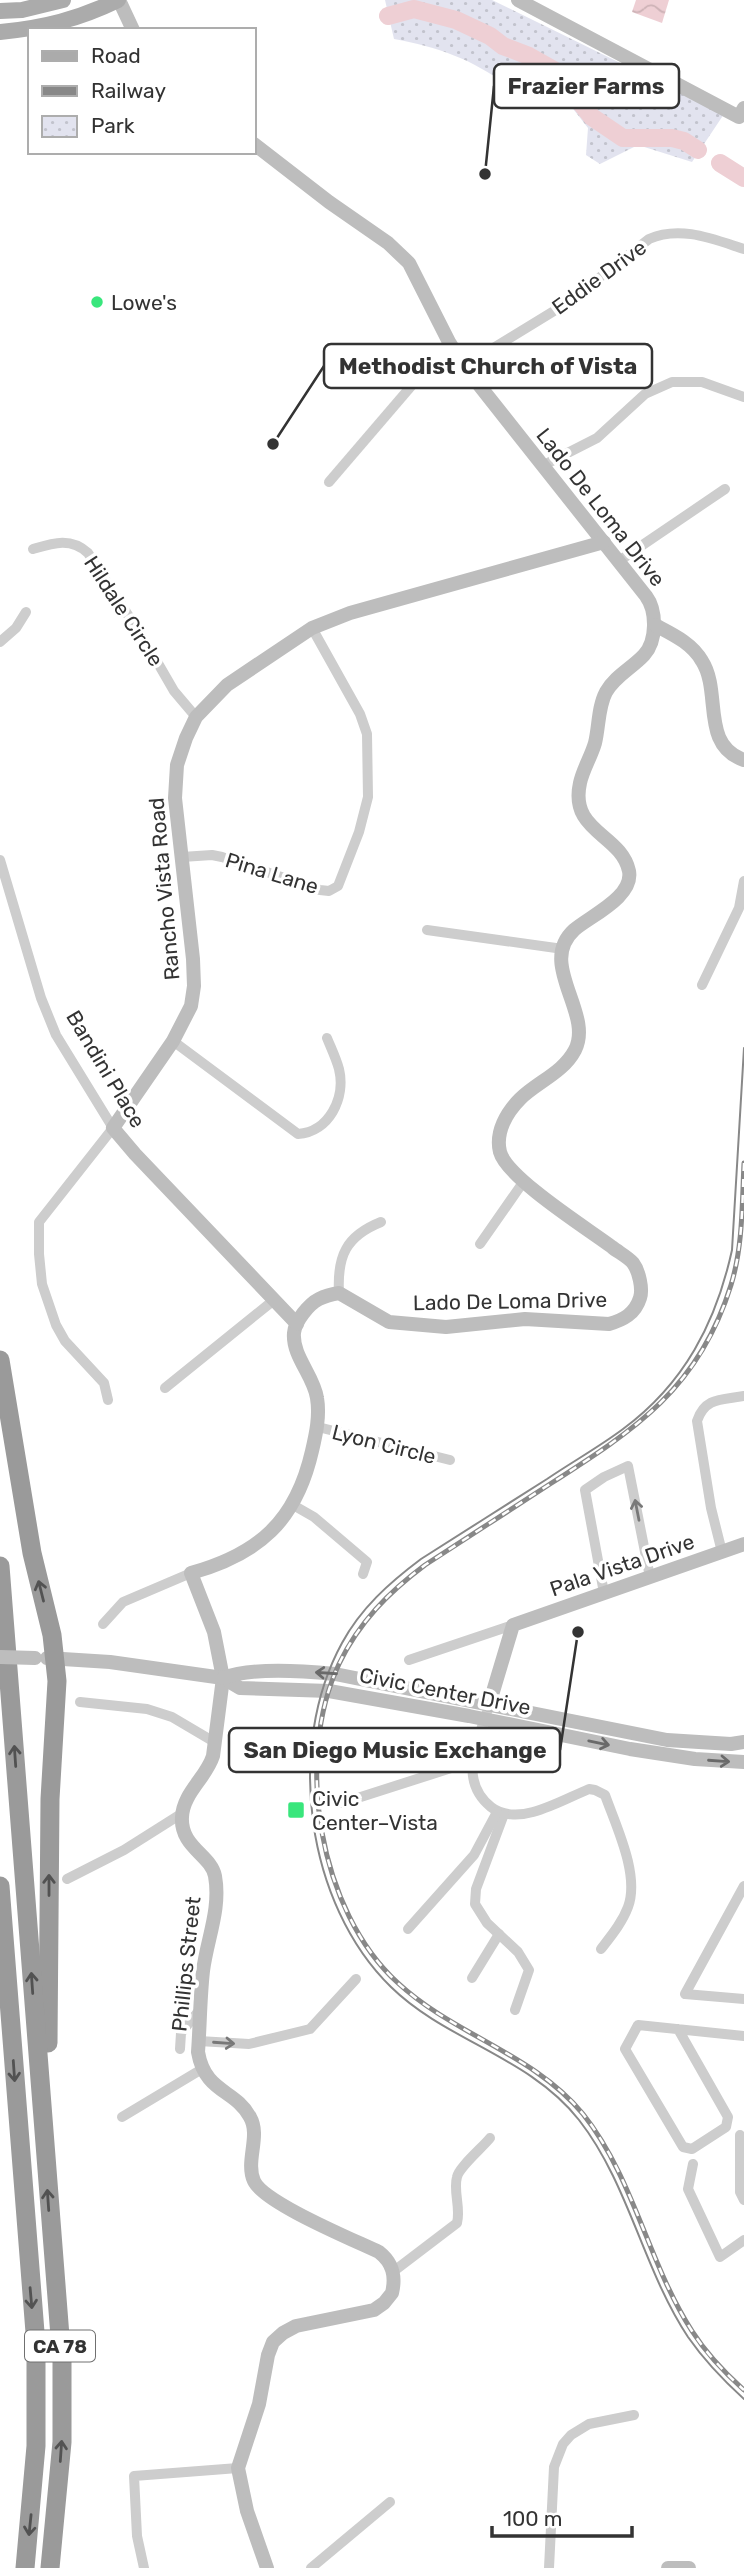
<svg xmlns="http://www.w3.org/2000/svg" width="744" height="2568" font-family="Rubik,sans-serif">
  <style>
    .park { fill: url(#park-dots) }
    .water { fill: url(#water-waves) }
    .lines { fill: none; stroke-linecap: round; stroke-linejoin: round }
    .river { stroke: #eecfd4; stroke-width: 18 }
    .street { stroke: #cdcdcd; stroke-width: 10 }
    .secondary { stroke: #bdbdbd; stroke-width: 14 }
    .primary { stroke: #ababab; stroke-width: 16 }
    .highway { stroke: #9a9a9a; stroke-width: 19 }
    .tram { stroke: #888; stroke-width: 2 }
    .rail-casing { stroke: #888; stroke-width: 5 }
    .rail { stroke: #fff; stroke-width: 2.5; stroke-dasharray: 8; stroke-linecap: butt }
    .secondary-bridge { stroke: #bdbdbd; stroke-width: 14 }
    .oneway { stroke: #787878 }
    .oneway2 { stroke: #525252 }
    .oneway3 { stroke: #6a6a6a }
    .poi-dot { fill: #39e67c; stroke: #fff; stroke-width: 2.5 }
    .labels { text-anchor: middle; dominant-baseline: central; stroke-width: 7; stroke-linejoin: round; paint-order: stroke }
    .shield { fill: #fff; stroke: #707070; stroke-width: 2 }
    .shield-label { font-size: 19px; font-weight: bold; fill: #333 }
    .street-label { font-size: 21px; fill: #333; stroke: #fff }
    .poi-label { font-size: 21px; fill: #333; stroke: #fff; text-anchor: start }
    .leader { fill: none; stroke: #333; stroke-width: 2.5 }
    .callout-dot { fill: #333; stroke: #fff; stroke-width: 2.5 }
    .callout { fill: #fff; stroke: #333; stroke-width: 2.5 }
    .callout-label { font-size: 23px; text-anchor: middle; font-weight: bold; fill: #333 }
  </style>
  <defs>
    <pattern id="park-dots" width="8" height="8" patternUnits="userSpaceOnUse" patternTransform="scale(1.75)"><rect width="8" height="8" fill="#e2e3ef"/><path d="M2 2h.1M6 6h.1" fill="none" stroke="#c2c3cd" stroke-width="1.8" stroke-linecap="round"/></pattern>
    <pattern id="water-waves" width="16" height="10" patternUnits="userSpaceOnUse" patternTransform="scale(1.75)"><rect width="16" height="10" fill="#eecfd4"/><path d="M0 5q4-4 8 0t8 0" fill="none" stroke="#cdb2b6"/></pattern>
  </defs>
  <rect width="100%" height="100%" fill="#fff"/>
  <path class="park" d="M385,0h107l232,114 -32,48 -54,-17 -38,19 -14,-9 2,-27 -39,-50 -16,-8 -25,16c-36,-27 -70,-39 -114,-47z"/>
  <path class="water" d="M636,0h33l-7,23 -30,-11z"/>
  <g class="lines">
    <g class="river">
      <path d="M388,16l26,-7 42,11 34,16 13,10 26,10 25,14 38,47 31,21h49l12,3 14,9"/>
      <path d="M720,163l24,15"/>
    </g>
    <g class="street">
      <path d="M464,366l103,-63 82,-64c31,-14 64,0 95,10"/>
      <path d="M542,466l55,-28 48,-44 27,-12h30l42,15"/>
      <path d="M329,482l120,-140"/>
      <path d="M33,549c20,-6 38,-12 55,4l60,93 26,45 22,26"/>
      <path d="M619,561l106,-72"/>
      <path d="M0,642l16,-14 10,-16"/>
      <path d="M182,857l30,-2 10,2 98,33 9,1 9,-5 21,-54 9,-35 -1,-63 -7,-20 -48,-86"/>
      <path d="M0,860l41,138 15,37 57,93 -74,94v32l3,30 14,41 9,16 39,42 4,17"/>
      <path d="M427,930l136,19"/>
      <path d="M702,985l37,-77 5,-27"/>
      <path d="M173,1041l125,93c31,-2 48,-36 41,-65 -3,-11 -8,-21 -12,-31"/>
      <path d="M480,1244l44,-63"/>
      <path d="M339,1293c-2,-37 7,-57 42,-71"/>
      <path d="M165,1388l109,-88"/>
      <path d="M318,1427l132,33"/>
      <path d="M293,1505l21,12 53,45 -4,12"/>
      <path d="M722,1552l-11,-44 -14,-87c8,-24 25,-21 47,-25"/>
      <path d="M604,1593l-19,-103 19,-13 24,-11 22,111"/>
      <path d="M103,1624l20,-22 68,-29"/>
      <path d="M409,1660l104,-35"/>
      <path d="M80,1702l67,7 25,8 44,26"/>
      <path d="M487,1712c-11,34 -28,69 4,95 11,9 28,9 42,5 19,-5 37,-15 56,-23l6,1 10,5c11,31 35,80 23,112 -6,16 -17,29 -27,42"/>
      <path d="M342,1803l131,-42"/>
      <path d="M504,1814l-28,75 -1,15 12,19 31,29 11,18 -14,40"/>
      <path d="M67,1879l57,-29 57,-36"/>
      <path d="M744,1886l-59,108 59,5"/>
      <path d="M408,1929l66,-74 23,-43"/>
      <path d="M472,1978l27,-44"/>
      <path d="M678,2029l50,88 -2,10 -34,22 -9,-2 -58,-98 13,-24 106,11"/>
      <path d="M199,2041l50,3 61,-15 46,-50"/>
      <path d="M180,2049l1,-16 20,-25"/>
      <path d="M122,2117l80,-48"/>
      <path d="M740,2135v57l4,8"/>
      <path d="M693,2164l-5,25 32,68 24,-17"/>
      <path d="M394,2271l63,-48c4,-15 -4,-32 0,-46 2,-10 26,-30 33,-39"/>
      <path d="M144,2568l-7,-32 -3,-60 104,-8"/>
      <path d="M311,2568l79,-66"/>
      <path d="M549,2568l5,-101 9,-23 8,-9 18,-11 45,-9"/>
    </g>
    <g class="secondary">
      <path d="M119,0l14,30"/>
      <path d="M518,0l221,117 5,-9"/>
      <path d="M254,144l75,58 59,41 21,20 40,79 15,24 182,230c11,15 11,45 -2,59 -12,13 -29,21 -38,37 -8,15 -7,35 -11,51 -4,14 -12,26 -15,40 -11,49 41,51 49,88 5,26 -39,45 -55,59 -37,34 20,83 1,120 -12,23 -38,32 -55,49 -13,13 -25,33 -20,53 7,26 88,77 112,95 6,5 16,10 21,16 6,8 10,26 7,35 -5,16 -17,22 -31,26l-84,-5 -79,8 -57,-5 -50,-29c-6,1 -14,3 -20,6 -10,5 -24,22 -25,34 -2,23 20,43 23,65 3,18 -1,36 -5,53 -16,70 -53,103 -121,122l23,59 9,46 -10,78c-7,22 -30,37 -31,61 -2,30 29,38 33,59 6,33 -8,63 -12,95 -3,27 -3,54 -5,81 7,41 37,37 52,65 11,19 -5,44 4,64 10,22 100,59 125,71 14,11 17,24 13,41l-8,10 -10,7 -78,16 -13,7 -10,9 -5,13 -9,49 -21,64 9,43 20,57"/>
      <path d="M655,625c17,9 37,18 47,36 20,31 -2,84 42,99"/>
      <path d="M297,1324l-162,-170 -22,-26 60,-87 18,-35 3,-20 -1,-27 -18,-161 2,-33 9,-27 10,-21 31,-32 85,-57 38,-15 254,-71"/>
      <path d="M47,1658l63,4 113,16 17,10 89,3 140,25 161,33 65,10 49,3"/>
      <path d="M223,1678c30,-11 80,-7 112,-4l332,66 64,4 13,-2"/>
      <path d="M489,1705l24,-80 231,-81"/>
      <path d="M668,2568h21"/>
    </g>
    <g class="primary">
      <path d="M0,11l22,-1 41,-10"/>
      <path d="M0,32c43,-4 79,-13 118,-32"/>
    </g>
    <g class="highway">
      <path d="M0,1360l32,193 20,82 5,46 -7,118 -2,244"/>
      <path d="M0,1566l62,796v80l-12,126"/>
      <path d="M0,1886l36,459v101l-11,122"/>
    </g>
    <path class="tram" d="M744,1048l-12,202c-16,73 -48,134 -109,179 -24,18 -51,33 -76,50 -42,27 -84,53 -126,80 -32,24 -60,49 -79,84 -57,104 -36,261 49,344 55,54 139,70 188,133 50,64 64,149 109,217 16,23 35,43 56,62"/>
    <g class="rail-casing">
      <path id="rail" d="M744,1163c-2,41 -1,83 -13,122 -32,103 -95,144 -181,199 -42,27 -83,54 -125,81 -36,27 -66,57 -86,99 -45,96 -20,247 59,319 56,52 136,71 185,131 51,64 65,149 109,217 14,22 33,42 52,59"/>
    </g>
    <use href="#rail" class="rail"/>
    <path class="secondary-bridge" d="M0,1657l35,1"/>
  </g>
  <defs><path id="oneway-shaft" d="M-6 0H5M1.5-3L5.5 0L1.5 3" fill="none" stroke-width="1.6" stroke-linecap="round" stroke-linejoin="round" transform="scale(1.75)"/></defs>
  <g class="oneway">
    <use href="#oneway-shaft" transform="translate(637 1510) rotate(-101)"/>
    <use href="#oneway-shaft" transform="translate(224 2043) rotate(4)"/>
  </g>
  <g class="oneway2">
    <use href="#oneway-shaft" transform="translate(41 1591) rotate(-104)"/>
    <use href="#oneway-shaft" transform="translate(15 1756) rotate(-94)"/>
    <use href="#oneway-shaft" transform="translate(49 1885) rotate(-90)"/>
    <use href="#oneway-shaft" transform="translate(32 1983) rotate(-94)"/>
    <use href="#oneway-shaft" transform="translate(14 2071) rotate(86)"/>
    <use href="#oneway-shaft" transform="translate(48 2200) rotate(-94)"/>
    <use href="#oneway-shaft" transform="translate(31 2298) rotate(85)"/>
    <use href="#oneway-shaft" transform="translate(61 2451) rotate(-86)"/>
    <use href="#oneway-shaft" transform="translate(30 2525) rotate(96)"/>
  </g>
  <g class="oneway3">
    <use href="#oneway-shaft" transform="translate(326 1673) rotate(-176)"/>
    <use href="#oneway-shaft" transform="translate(599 1743) rotate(12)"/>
    <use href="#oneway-shaft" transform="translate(719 1761) rotate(4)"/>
  </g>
  <g class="poi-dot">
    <circle cx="97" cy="302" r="7"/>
    <rect x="287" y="1801" width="18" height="18" rx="3.5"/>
  </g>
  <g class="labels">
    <rect class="shield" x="25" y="2330.5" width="70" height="31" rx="5"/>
    <g class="shield-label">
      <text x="60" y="2346">CA 78</text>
    </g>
    <g class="street-label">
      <text transform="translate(599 277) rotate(-36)">Eddie Drive</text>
      <text transform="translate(601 507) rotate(52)">Lado De Loma Drive</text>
      <text transform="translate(124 611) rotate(57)">Hildale Circle</text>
      <text transform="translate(272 873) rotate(17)">Pina Lane</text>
      <text transform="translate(164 889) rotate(-95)">Rancho Vista Road</text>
      <text transform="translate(106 1069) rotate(59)">Bandini Place</text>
      <text transform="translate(510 1301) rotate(-1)">Lado De Loma Drive</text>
      <text transform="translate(384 1444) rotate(14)">Lyon Circle</text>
      <text transform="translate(622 1565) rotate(-19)">Pala Vista Drive</text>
      <text transform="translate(445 1691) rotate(11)">Civic Center Drive</text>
      <text transform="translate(186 1964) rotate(-84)">Phillips Street</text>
    </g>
    <g class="poi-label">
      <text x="111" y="302">Lowe's</text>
      <text x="312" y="1798">Civic<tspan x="312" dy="24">Center–Vista</tspan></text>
    </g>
  </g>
  <path class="leader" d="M485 174L494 86M273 444L324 366M578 1632L560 1750"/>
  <g class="callout-dot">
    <circle cx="485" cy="174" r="7"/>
    <circle cx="273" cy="444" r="7"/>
    <circle cx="578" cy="1632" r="7"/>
  </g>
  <g class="callout">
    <rect x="494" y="64" width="185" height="44" rx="7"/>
    <rect x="324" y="344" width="328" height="44" rx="7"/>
    <rect x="229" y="1728" width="331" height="44" rx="7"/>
  </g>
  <g class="callout-label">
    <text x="586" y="94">Frazier Farms</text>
    <text x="488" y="374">Methodist Church of Vista</text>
    <text x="395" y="1758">San Diego Music Exchange</text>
  </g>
  <rect x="28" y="28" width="228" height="126" fill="#ffffff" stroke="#adadad" stroke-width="2"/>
  <rect x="42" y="51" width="35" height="10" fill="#ababab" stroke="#adadad" stroke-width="2"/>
  <text x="91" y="63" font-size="21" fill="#333333">Road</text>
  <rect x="42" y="86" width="35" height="10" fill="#888888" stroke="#adadad" stroke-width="2"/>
  <text x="91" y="98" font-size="21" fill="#333333">Railway</text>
  <rect x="42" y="116" width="35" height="21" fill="url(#park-dots)" stroke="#adadad" stroke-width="2"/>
  <text x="91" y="133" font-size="21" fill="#333333">Park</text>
  <path d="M492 2526v10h140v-10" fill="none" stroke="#333333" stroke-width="3.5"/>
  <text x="503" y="2526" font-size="21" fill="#333333" stroke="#ffffff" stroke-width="5" paint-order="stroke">100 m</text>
</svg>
